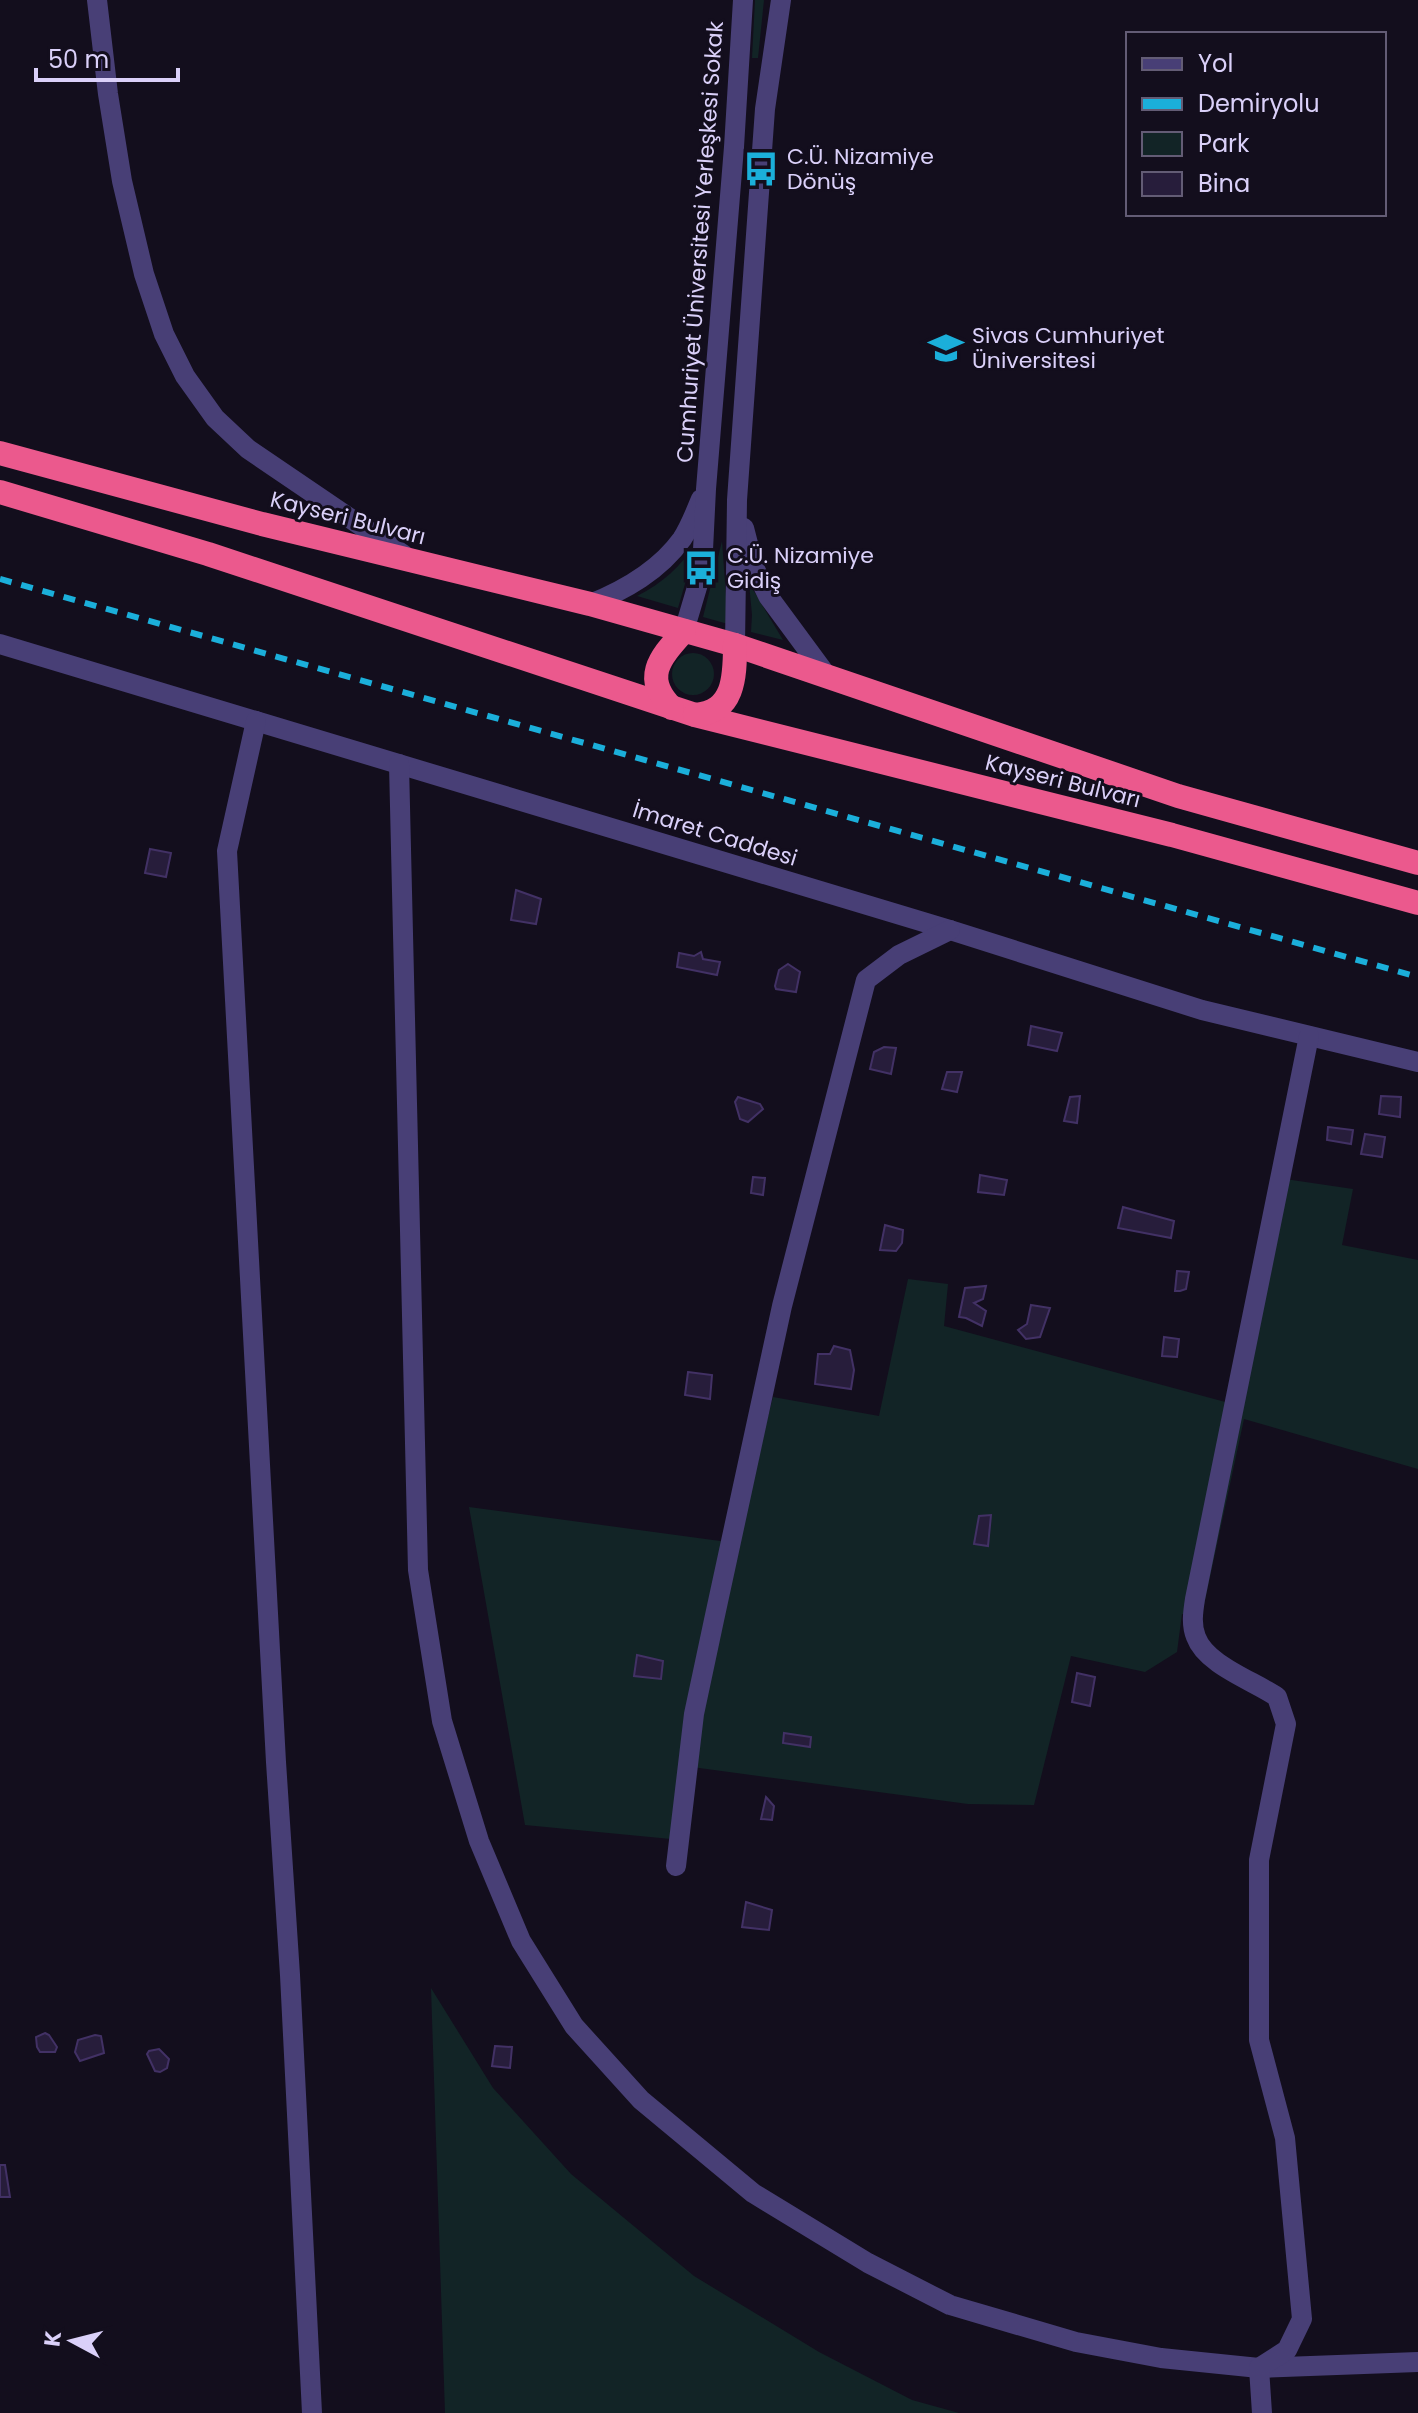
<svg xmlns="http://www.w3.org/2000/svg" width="1418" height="2413" font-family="Poppins,sans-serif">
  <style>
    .green { fill: #122426 }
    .building { fill: #271d3b; stroke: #423165; stroke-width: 2 }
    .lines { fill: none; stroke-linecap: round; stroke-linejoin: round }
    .minor { stroke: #483f76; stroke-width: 20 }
    .highway { stroke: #eb598d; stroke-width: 24 }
    .rail { stroke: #1bafda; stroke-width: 6; stroke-dasharray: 12 10; stroke-linecap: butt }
    .labels { text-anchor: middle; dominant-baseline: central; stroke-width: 6; stroke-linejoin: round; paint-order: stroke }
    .poi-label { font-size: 22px; fill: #dad0f9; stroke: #130e1d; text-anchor: start }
    .street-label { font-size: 22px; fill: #dad0f9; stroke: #130e1d }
  </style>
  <rect width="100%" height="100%" fill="#130e1d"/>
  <g class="green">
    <path d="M755,0h9l-6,58h-6z"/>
    <path d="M722,541l6,83 -25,-7z"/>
    <path d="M697,542l-19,66 -41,-12c26,-13 44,-30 60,-54z"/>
    <path d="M749,583l34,57 -32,-8 1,-17z"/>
    <circle cx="693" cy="674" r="21"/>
    <path d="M1285,1179l68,10 -11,56 76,15v209l-174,-50 -43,200 -19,-5 -5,38 -32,20 -74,-16 -37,149 -66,-1 -276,-37 -21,72 -146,-14 -56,-318 266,36 38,-146 106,19 29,-137 40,5 -4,42 285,77z"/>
    <path d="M431,1988l62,100 78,86 123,102 125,76 93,48 47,13h-514z"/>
  </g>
  <g class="building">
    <path d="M150,849l21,4 -5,24 -21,-4z"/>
    <path d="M516,890l25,9 -5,25 -25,-4z"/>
    <path d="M701,952l2,7 17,3 -3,13 -40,-8 2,-14 15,3z"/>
    <path d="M788,964l12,8 -4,20 -20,-3 -1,-3 4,-16z"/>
    <path d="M1031,1026l31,7 -5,18 -29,-6z"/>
    <path d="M884,1047l12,1 -5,26 -21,-5 4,-17z"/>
    <path d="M947,1072h15l-5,20 -15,-3z"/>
    <path d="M1080,1096l-3,27 -13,-2 6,-24z"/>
    <path d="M1381,1096l20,1 -1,20 -21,-3z"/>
    <path d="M738,1097l22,7 3,5 -15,13 -8,-3 -5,-17z"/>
    <path d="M1328,1127l25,3 -2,14 -24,-4z"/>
    <path d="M1365,1134l20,3 -3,20 -21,-3z"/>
    <path d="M980,1175l27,5 -3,15 -26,-3z"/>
    <path d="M753,1177l12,1 -2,17 -12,-2z"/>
    <path d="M1123,1207l51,14 -3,17 -53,-10z"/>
    <path d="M885,1225l18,5 -1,13 -6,8 -16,-1z"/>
    <path d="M1177,1271l12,1 -3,17 -6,2h-5z"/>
    <path d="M986,1286l-3,13 -9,4 12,8 -4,15 -16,-8 -7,-1 6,-29z"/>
    <path d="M1031,1305l19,3 -10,29 -14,2 -8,-9 9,-6z"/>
    <path d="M1164,1337l15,2 -2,18 -15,-1z"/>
    <path d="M834,1346l16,4 4,20 -3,19 -36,-5 3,-30h12z"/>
    <path d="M688,1372l24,3 -2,24 -25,-4z"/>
    <path d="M991,1515l-3,31 -14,-2 5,-28z"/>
    <path d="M637,1655l26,6 -2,18 -27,-3z"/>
    <path d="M1077,1673l18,4 -5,29 -18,-4z"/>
    <path d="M784,1733l27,4 -1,10 -27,-4z"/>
    <path d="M766,1797l8,9 -2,14 -11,-1z"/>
    <path d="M746,1902l26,8 -3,20 -27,-3z"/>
    <path d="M45,2033l4,2 8,12 -2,5h-15l-3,-5 -1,-10z"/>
    <path d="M95,2035l6,1 3,17 -24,8 -5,-9 3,-12z"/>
    <path d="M495,2046l17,1 -2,21 -18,-2z"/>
    <path d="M159,2049l10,10 -2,9 -7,4 -5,-1 -8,-17 2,-3z"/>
    <path d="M0,2165h5l5,32h-10z"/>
  </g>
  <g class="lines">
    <g class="minor">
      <path d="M97,0l11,94 14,87 22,93 20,60 21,42 30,42 33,31 156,106"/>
      <path d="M744,528l10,39 14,29 59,80"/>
      <path d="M590,604c35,-14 69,-33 92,-65 8,-12 13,-26 19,-40"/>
      <path d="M684,631l14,-47 5,-34 3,-61 28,-342 9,-147"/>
      <path d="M0,644l950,286 252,80 216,52"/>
      <path d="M735,645l2,-145 28,-391 16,-109"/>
      <path d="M256,721l-29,130 49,911 14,213 22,438"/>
      <path d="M399,764l19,806 24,151 37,120 42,100 53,85 67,74 112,93 115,70 82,42 126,37 85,16 98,10 159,-6"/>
      <path d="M676,1866l18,-152 20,-94 68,-314 84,-326 33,-25 51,-25"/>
      <path d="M1262,2413l-3,-45 28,-18 15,-31 -17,-181 -26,-98v-180l27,-136 -9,-27c-23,-16 -71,-32 -81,-60 -5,-12 -3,-25 -1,-38l114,-563"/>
    </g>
    <g class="highway">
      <path d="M0,453l262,71 328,80 145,41 443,151 240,67"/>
      <path d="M0,492l208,62 487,161 477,120 246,68"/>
      <path d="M672,708c-31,-31 -11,-51 12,-77"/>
      <path d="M695,715c39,-3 40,-37 40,-70"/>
    </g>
    <path class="rail" d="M0,579l1418,398"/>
  </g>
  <defs>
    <g id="bus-bare" transform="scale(2.76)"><path d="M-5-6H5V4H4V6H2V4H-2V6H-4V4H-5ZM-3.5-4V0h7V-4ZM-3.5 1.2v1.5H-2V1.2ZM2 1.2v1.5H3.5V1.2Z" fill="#1bafda" stroke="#130e1d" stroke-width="2.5" paint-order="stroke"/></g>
    <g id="university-bare" transform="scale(2.76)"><path d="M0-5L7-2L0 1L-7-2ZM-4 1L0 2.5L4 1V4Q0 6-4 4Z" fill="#1bafda" stroke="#130e1d" stroke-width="2.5" paint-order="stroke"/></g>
  </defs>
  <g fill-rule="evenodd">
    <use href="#bus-bare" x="761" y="169"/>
    <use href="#university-bare" x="946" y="348"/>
    <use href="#bus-bare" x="701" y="568"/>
  </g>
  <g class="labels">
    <g class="poi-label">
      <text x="787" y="156">C.Ü. Nizamiye<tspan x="787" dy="25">Dönüş</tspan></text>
      <text x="972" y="335">Sivas Cumhuriyet<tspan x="972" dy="25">Üniversitesi</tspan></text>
      <text x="727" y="555">C.Ü. Nizamiye<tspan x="727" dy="25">Gidiş</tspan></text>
    </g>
    <g class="street-label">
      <text transform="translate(700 242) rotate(-86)">Cumhuriyet Üniversitesi Yerleşkesi Sokak</text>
      <text transform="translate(348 518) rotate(14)">Kayseri Bulvarı</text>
      <text transform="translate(1063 781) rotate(14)">Kayseri Bulvarı</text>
      <text transform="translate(715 834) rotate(17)">İmaret Caddesi</text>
    </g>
  </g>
  <rect x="1126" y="32" width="260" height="184" fill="#130e1d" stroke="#635c75" stroke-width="2"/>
  <rect x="1142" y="58" width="40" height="12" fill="#483f76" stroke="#635c75" stroke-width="2"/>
  <text x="1198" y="72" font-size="24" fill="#dad0f9">Yol</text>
  <rect x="1142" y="98" width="40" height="12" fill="#1bafda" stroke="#635c75" stroke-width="2"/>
  <text x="1198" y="112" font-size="24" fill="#dad0f9">Demiryolu</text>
  <rect x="1142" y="132" width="40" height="24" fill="#122426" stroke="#635c75" stroke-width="2"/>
  <text x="1198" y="152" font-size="24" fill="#dad0f9">Park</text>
  <rect x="1142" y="172" width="40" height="24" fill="#271d3b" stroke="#635c75" stroke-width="2"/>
  <text x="1198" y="192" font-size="24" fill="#dad0f9">Bina</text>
  <g transform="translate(72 2341) rotate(277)" stroke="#130e1d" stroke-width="6" paint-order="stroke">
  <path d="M0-6L14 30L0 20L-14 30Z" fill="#dad0f9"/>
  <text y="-12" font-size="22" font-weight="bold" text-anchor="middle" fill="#dad0f9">K</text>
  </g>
  <path d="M36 68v12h142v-12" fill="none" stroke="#dad0f9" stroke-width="4"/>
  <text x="48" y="68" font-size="24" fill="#dad0f9" stroke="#130e1d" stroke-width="6" paint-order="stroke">50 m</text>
</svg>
